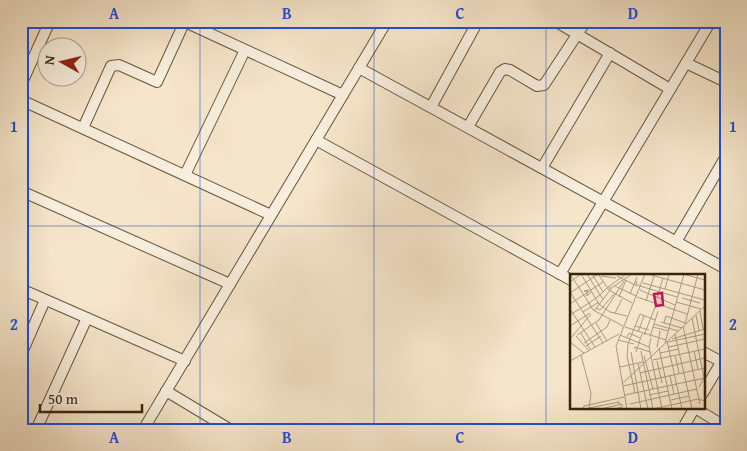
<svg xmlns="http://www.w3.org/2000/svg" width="747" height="451" font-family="'Gentium Book Plus',serif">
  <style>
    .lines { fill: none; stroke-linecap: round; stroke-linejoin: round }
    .street-casing { stroke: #67563b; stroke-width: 12 }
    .street { stroke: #f8eedd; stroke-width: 10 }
    .grid { fill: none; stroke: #1d4ed8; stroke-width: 1; stroke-opacity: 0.55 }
    .inset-road { fill: none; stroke: #a9997e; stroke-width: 1 }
    .view { fill: #c2185b; fill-opacity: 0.15; stroke: #c2185b; stroke-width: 2.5 }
    .inset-edge { fill: none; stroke: #38260b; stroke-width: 2.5 }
    .neatline { fill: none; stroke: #1d4ed8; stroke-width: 2 }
    .grid-label { font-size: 16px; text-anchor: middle; font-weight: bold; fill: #1d4ed8 }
  </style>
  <rect width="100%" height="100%" fill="#f5e5ca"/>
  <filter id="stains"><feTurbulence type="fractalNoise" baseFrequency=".004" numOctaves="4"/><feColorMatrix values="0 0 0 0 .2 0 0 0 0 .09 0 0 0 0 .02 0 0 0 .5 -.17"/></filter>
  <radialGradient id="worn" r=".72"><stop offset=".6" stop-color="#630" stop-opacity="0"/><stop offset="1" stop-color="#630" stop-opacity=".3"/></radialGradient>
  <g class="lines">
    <g class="street-casing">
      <g id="street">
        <path d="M374,21l10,5"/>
        <path d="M555,21l115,68"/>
        <path d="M185,22l158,73"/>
        <path d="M686,63l40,19"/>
        <path d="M359,68l367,201"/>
        <path d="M21,85l29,-64"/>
        <path d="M21,100l250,115"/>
        <path d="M431,107l47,-86"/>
        <path d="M468,127l32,-55 5,-3 5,1 27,16 7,-1 42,-64"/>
        <path d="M83,128l28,-62 8,-1 38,17 28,-61"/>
        <path d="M316,140l255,140"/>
        <path d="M542,168l68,-115"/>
        <path d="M185,175l60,-125"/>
        <path d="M21,191l209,93"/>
        <path d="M676,242l50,-86"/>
        <path d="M560,274l151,-253"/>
        <path d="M21,289l164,72"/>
        <path d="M703,352l19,10"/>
        <path d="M21,355l24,-55"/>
        <path d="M166,391l65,39"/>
        <path d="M703,393l23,-39"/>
        <path d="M695,408l31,19"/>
        <path d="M36,430l51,-112"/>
        <path d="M143,430l244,-409"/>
        <path d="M682,430l13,-23"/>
      </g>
    </g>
    <use href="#street" class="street"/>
  </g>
  <path class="grid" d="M200,21v409M374,21v409M546,21v409M21,226h705"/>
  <g transform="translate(570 274)">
    <rect width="135" height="135" fill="#f5e5ca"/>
    <path class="inset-road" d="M17,0l13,21 -11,8 4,7 30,16M22,0l11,18M28,0l11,16 23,13M78,0l57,16M113,0l22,6M31,2l15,2M47,2l20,10M67,7l-1,3 4,2 37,11M0,8l11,-8 18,30 11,8 17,4M73,9l62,17M45,12l21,10M40,15l22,-15M95,15l4,-15M19,16l-5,1h3v5l4,-4M70,16l35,15M0,18l33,51M0,19l28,-19M60,20l7,-17M49,23l7,-17M67,23l50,17M87,24l6,-20M112,24l18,5M33,25l-3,-4 7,-7 19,-14M76,27l8,-25M106,28l25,7M0,30l33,-22M26,34l4,2 14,-16M0,35l25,38M24,37l17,-22 -2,-3M130,37l3,18M13,38l16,-10M45,39l7,-14M0,41l19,-12 -19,-29M126,41l3,15M122,44l12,60 -5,9M91,48l21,6M26,49l11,18M94,49l2,-7 19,7M84,50l24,7M115,50l13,-50M0,52l20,-13M65,52l5,-12 15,6M113,52l17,78M55,53l41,13M83,53l15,4M68,58l6,-16M11,59l9,16M105,60l17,75M7,61l22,-15 25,-39M50,61l29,12M74,61l12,-30M6,62l13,15M57,63l2,-4 11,5M80,63l8,-26M81,64l-2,9 13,62M0,65l21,-25M102,65l33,-10M48,66l16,4M97,67l15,68M0,68l14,11M98,68l37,-8M14,69l23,-16 3,-7M95,69l19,-69M16,72l15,-10M87,73l3,-16M99,73l36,-8M89,74l13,61M65,75v-2l15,5M71,77l12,58M124,77l4,18M61,78l10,57M66,78l6,-18M90,79l19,-4M11,81l10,38 -2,16M105,81l4,18M74,82l9,33M83,86l52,-11M0,87l49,-27M87,87l5,22M68,89l10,46M50,93l23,-5M70,99l65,-15M100,102l4,18M53,109l82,-77M53,112l82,-18M65,119l-8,-37 1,-12 7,-18 14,4M55,121l80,-17M79,121l19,-4M101,126l18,-4M60,130l67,-15M19,134l30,-6v3M13,135l1,-3 40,-9M31,135l21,-5v3l-7,2M57,135l-11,-63 29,-72M83,135l45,-10 7,2"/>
    <path class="view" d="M92,19l1,12 -7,1 -2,-12z"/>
    <rect width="135" height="135" class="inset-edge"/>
  </g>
  <rect width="747" height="451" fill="none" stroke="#f5e5ca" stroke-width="55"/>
  <g transform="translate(62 62) rotate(278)"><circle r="24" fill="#f8eedd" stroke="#ab9e89"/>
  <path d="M0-4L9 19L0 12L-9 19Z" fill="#8f2418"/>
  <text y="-8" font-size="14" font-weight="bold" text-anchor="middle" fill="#38260b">N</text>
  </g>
  <path d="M40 404v8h102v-8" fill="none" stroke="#38260b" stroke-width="2.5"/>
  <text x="48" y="404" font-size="15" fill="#38260b" stroke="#f8eedd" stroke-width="4" paint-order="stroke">50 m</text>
  <rect x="28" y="28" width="692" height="396" class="neatline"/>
  <g class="grid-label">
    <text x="114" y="19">A</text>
    <text x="287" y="19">B</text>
    <text x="460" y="19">C</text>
    <text x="633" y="19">D</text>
    <text x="14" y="132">1</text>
    <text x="733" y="132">1</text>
    <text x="14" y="330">2</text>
    <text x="733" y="330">2</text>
    <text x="114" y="443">A</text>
    <text x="287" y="443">B</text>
    <text x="460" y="443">C</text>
    <text x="633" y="443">D</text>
  </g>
  <rect width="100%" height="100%" filter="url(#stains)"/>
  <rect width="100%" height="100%" fill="url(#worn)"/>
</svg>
